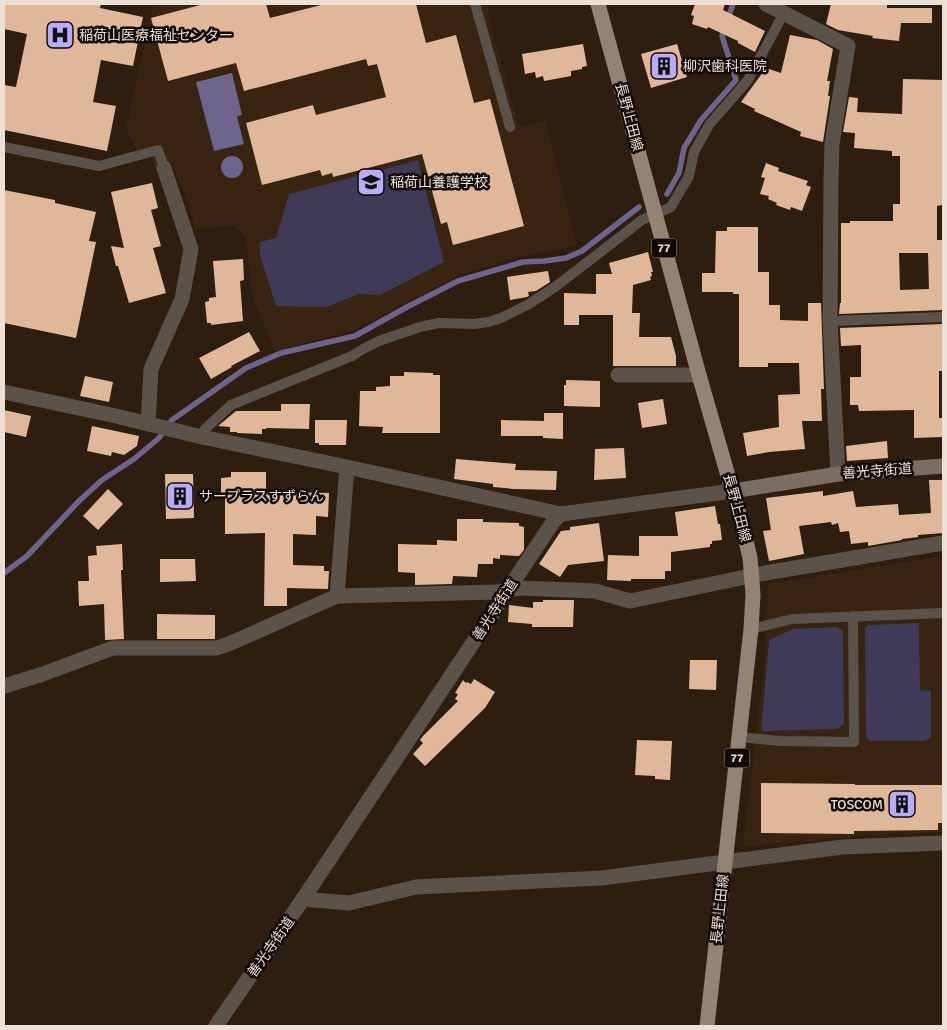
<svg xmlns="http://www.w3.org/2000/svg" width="947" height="1030" font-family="Signika,'Noto Sans JP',sans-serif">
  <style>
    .built { fill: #392311 }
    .green { fill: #403a59 }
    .water { fill: #6c648d }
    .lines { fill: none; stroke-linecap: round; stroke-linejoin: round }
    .stream { stroke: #6c648d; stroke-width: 5.5 }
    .building { fill: #e0b798; fill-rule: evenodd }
    .lane { stroke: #5b524c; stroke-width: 10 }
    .street { stroke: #5b524c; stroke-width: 15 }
    .secondary { stroke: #7b6d63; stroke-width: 15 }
    .primary { stroke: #948275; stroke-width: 15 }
    .labels { text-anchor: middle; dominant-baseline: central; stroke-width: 5; stroke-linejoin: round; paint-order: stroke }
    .shield { fill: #110905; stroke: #aa9f97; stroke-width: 1 }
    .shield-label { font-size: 12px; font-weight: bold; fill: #ebdfd6 }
    .poi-label { font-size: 14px; fill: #ebdfd6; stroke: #110905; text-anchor: start }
    .street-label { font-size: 14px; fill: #ebdfd6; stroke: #110905 }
  </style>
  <rect width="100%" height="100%" fill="#2e1e10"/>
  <g class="built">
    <path d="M153,4h338l-3,3 1,11 30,109 27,-6 31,125 -59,11 -62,20 -105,54 -76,20 -23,-55 -6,-59 -12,-11 -39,3 -9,-32 -14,-34 -17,5 -4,-11 -10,3 -15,-31z"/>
    <path d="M943,556v276l-75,3 -125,12 22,-190 3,-73z"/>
  </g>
  <g class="green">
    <path d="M418,160l26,102 -64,33 -21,-1 -33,13 -50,-1 -16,-51v-13l16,-4 13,-44z"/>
    <path d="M919,623l1,67 11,1v46l-5,4h-56l-4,-4 -1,-109 3,-3z"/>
    <path d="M836,627l7,3 1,94 -6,5 -73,2 -4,-1 8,-90 24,-11z"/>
  </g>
  <g class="water">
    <path d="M232,73l10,42 -5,1 7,28 -30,7 -18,-69z"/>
    <circle cx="232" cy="167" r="11"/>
  </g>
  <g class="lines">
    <g class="stream">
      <path d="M667,194l12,-21 5,-25 17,-28 35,-40 -14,-44 11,-32"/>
      <path d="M4,573l23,-17 52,-55 23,-21 32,-21 25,-21 13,-18 74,-52 35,-15 74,-17 52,-29 51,-26 65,-19 21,-1 22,-3 16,-7 57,-44"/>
    </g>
  </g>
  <g class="building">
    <path d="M4,4h97l-1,4 43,9 -10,49 -32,-6 -8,42 23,4 -9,45 -103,-21v-45l12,2 11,-53 -23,-5z"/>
    <path d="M204,4h62l4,14 55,-14h91l10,39 30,-8 18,68 16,-4 34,127 -71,19 -6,-23 -6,2 -19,-70 -89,23 -1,-4 -10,3 -2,-6 -58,15 -16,-62 67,-18 3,10 70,-18 -9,-33 -9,2 -2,-7 -122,32 -8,-28 -68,18 -17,-63z"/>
    <path d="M695,4h30l-2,6 42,21 -10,21 -17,-9v-2l-30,-14 -1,2 -15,-5 2,-8 -3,-1z"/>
    <path d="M831,4h56v4h45v15h-31l-2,18 -27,-3 1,-2 -35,-6 -12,-6z"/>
    <path d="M790,35l27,5 16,9 -6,32h3l-2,15h2l-7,46 -23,-6 1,-4 -47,-21 1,-2 -14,-7 25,-34 15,5z"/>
    <path d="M583,44l4,22 -5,1v2l-11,2v5l-27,5 -1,-5 -7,2 -1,-6 -10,2 -3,-20z"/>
    <path d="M677,44l10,33 -36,11 -10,-34z"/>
    <path d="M903,79l40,1 -1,125 -5,1v34h6v70l-104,4 1,-11h1v-80h9v-2h43v-17h7v-48h-8v-5l-38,-3 1,-15 -12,-1 6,-35 9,1 -1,14 45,2zM899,253h29l1,36 -29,1z"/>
    <path d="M766,163l13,5 -1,3 30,10 -2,4 5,2 -9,24 -11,-4 -1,3 -14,-5 1,-2 -9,-4 1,-3 -9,-2 5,-16 -4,-1z"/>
    <path d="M152,183l6,25 -7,2 10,36 -8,2 13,45 -37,10 -11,-37h-2l-5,-20 13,2 -13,-56z"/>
    <path d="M4,190l51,10v3l41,9 -7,29 7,1 -20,96 -72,-15z"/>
    <path d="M727,227h31v45h11v33h11v15l28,1v-18h13l3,86h-3l1,32h-20l3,28 -36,3 -22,4 -4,-23 36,-6 -1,-32 22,-1 -1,-31h-31v4h-29v-73h-6v-2h-31v-19h13l1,-42h11z"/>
    <path d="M648,252l5,20h-2l1,4 -2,1 1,3 -18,5 -1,28h8l-1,24h32l5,19v10h-63v-51h-34v10h-15v-32l32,1v-20h16l-3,-11z"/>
    <path d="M243,259l1,21 -4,1 3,40 -32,4v-2h-4l-2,-21 4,-1v-3l7,-1 -3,-36z"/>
    <path d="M548,271l2,11 -14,9 -8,1 1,4 -2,1 -17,3 -3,-23z"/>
    <path d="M943,324v47h-4v47h4v19l-29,1v-28l-55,1 -1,-6h-8v-28h11v-32l-20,1 -1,-18z"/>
    <path d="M249,332l11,19 -29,15 1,1 -21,12 -12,-21z"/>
    <path d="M404,372l29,1v2h7v58h-58l1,-6 -24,-1 1,-35h16v-4l14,-1v-10h14z"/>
    <path d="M85,376l28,6 -4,20 -29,-6z"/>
    <path d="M566,380l34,1v26l-36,-1v-21h2z"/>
    <path d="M663,399l4,25 -25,4 -4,-25z"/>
    <path d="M281,404h29l-1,25 -43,-1v1h-4v5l-25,-1v-1h-7v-5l-12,-1 18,-15h45z"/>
    <path d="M4,410l27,6 -5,21 -22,-5z"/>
    <path d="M544,413h19v26l-20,-1v-2h-42v-16l43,1z"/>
    <path d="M315,420h32l-1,25h-27v-2h-4z"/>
    <path d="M92,426l47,10 -2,10 -13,9 -12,-3 -1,4 -24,-5z"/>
    <path d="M887,441l1,17 -41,3 -1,-15z"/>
    <path d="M624,448l2,30 -32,2 1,-31z"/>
    <path d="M456,459l60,5 -1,6 42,1 -1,19 -42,-1 -21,-2v-3l-39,-5z"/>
    <path d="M231,472h35v20l63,1 -1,24 -12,-1v19l-23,-1v31l31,1v5h5l-1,18 -41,-1v18h-23l1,-73 -40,1v-38h-4v-18l10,-1z"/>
    <path d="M165,474h28l1,44 -28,1z"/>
    <path d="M929,480h14v53l-25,2v2l-16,2v1l-34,6v-4l-17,2 -2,-13 -9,1 -2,-9 -6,2 -1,-3 -32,4 5,28 -35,7 -6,-30 8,-1 -5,-32 57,-7v5l30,-5 3,16 42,-3 1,11 32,-2z"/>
    <path d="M108,489l15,15 -25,26 -15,-14z"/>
    <path d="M715,506l3,18h2l2,16 -10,1v3h-2v3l-39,5v19h-6v8h-34v2l-24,-1 1,-25 31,1v-20h39l-3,-24z"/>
    <path d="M457,519h26v3l36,1v3l5,1v23l-5,6 -19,-1v4l-7,-1v6h-15l-1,13 -24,-1 -1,8 -37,1v-12l-17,-1v-28l39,1v-5l20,1z"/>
    <path d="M599,523l5,38 -36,4 -8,12 -21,-13 22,-33 9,-1v-3z"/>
    <path d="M122,544l1,26h-2l3,69 -19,1 -1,-36 -25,2 -1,-25h11l-1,-25 9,-1 -1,-9z"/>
    <path d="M160,559h35l1,22 -36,1z"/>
    <path d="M543,600h31l-1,27h-41v-3l-24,-2 1,-17 24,3v-6h10z"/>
    <path d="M157,614l58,1v24h-58z"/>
    <path d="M690,660h27l-1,30 -27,-1z"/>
    <path d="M474,679l21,13 -10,16 -60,58 -12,-12 10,-11 -3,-3 3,-4 35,-35 -3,-2 3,-5 -3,-1 8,-13 3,3 1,-1 4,2z"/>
    <path d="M637,740l35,1 -2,39 -15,-1v-3l-20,-1z"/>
    <path d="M761,783l94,1v1h88v38h-5v7l-84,1v3l-93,-1z"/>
  </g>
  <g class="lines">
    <g class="lane">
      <path d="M475,4l35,123"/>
      <path d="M4,147l95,19 59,-16 6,18"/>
      <path d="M830,321l113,-4"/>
      <path d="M202,437l3,-8 26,-24 121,-49 11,-7 16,-8 41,-14 19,-4 35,1 14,-2 13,-4 28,-14 26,-17 87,-67 29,-13 18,-31 5,-24 15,-27 39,-45 36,-67"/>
      <path d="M751,629l41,-10 151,-6"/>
      <path d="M739,737l41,4 74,1 -1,-126"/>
    </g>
    <g class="street">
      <path d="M766,4l82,42 -16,98 -1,37 -1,140 8,153"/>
      <path d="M618,375h81"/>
      <path d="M4,392l112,24 86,21 145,30 214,47"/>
      <path d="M148,424l3,-55 31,-70 9,-50 -27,-81"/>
      <path d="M337,596l10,-129"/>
      <path d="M4,686l36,-11 73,-27h104l14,-5 106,-47 162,-4 21,-4 75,3 35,10 135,-28 178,-30"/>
      <path d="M303,899l46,4 67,-16 186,-9 123,-16 118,-15 100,-4"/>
      <path d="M216,1026l87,-127 250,-377 8,-8 172,-23"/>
    </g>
    <path class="secondary" d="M733,491l105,-17 105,-8"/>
    <path class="primary" d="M598,4l101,371 44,153 7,30 2,23 1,14 -2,34 -44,397"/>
  </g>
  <defs>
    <g id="hospital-square" transform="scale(1.4375)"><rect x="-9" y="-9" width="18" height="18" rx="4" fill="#b9abf7" stroke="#110905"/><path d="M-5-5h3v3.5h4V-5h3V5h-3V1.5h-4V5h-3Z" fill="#111"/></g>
    <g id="building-square" transform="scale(1.4375)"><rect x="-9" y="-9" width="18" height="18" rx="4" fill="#b9abf7" stroke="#110905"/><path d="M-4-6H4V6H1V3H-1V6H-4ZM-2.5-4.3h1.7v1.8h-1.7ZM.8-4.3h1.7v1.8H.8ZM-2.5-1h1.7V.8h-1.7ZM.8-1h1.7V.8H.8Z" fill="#111"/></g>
    <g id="school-square" transform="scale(1.4375)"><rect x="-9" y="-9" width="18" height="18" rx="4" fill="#b9abf7" stroke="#110905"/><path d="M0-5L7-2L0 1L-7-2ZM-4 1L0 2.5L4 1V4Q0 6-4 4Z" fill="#111"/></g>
  </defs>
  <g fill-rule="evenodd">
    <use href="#hospital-square" x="60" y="35"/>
    <use href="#building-square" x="664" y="66"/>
    <use href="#school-square" x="371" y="182"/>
    <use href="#building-square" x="180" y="496"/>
    <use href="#building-square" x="902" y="804"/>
  </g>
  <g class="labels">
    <g class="shield">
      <rect x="651.5" y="238.5" width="25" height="19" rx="4"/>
      <rect x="724.5" y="748.5" width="25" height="19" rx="4"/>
    </g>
    <g class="shield-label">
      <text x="664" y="248">77</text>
      <text x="737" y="758">77</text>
    </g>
    <g class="poi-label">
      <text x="79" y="35">稲荷山医療福祉センター</text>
      <text x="683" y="66">柳沢歯科医院</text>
      <text x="390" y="182">稲荷山養護学校</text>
      <text x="199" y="496">サープラスすずらん</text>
      <text x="883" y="804" text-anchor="end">TOSCOM</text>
    </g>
    <g class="street-label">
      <text transform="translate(629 117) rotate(75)">長野上田線</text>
      <text transform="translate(877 471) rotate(-4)">善光寺街道</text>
      <text transform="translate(737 508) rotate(75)">長野上田線</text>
      <text transform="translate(495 610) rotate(-57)">善光寺街道</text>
      <text transform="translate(720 909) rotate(-84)">長野上田線</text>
      <text transform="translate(271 947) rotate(-55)">善光寺街道</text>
    </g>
  </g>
  <rect width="947" height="1030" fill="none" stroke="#ebdfd6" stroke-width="10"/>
</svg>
